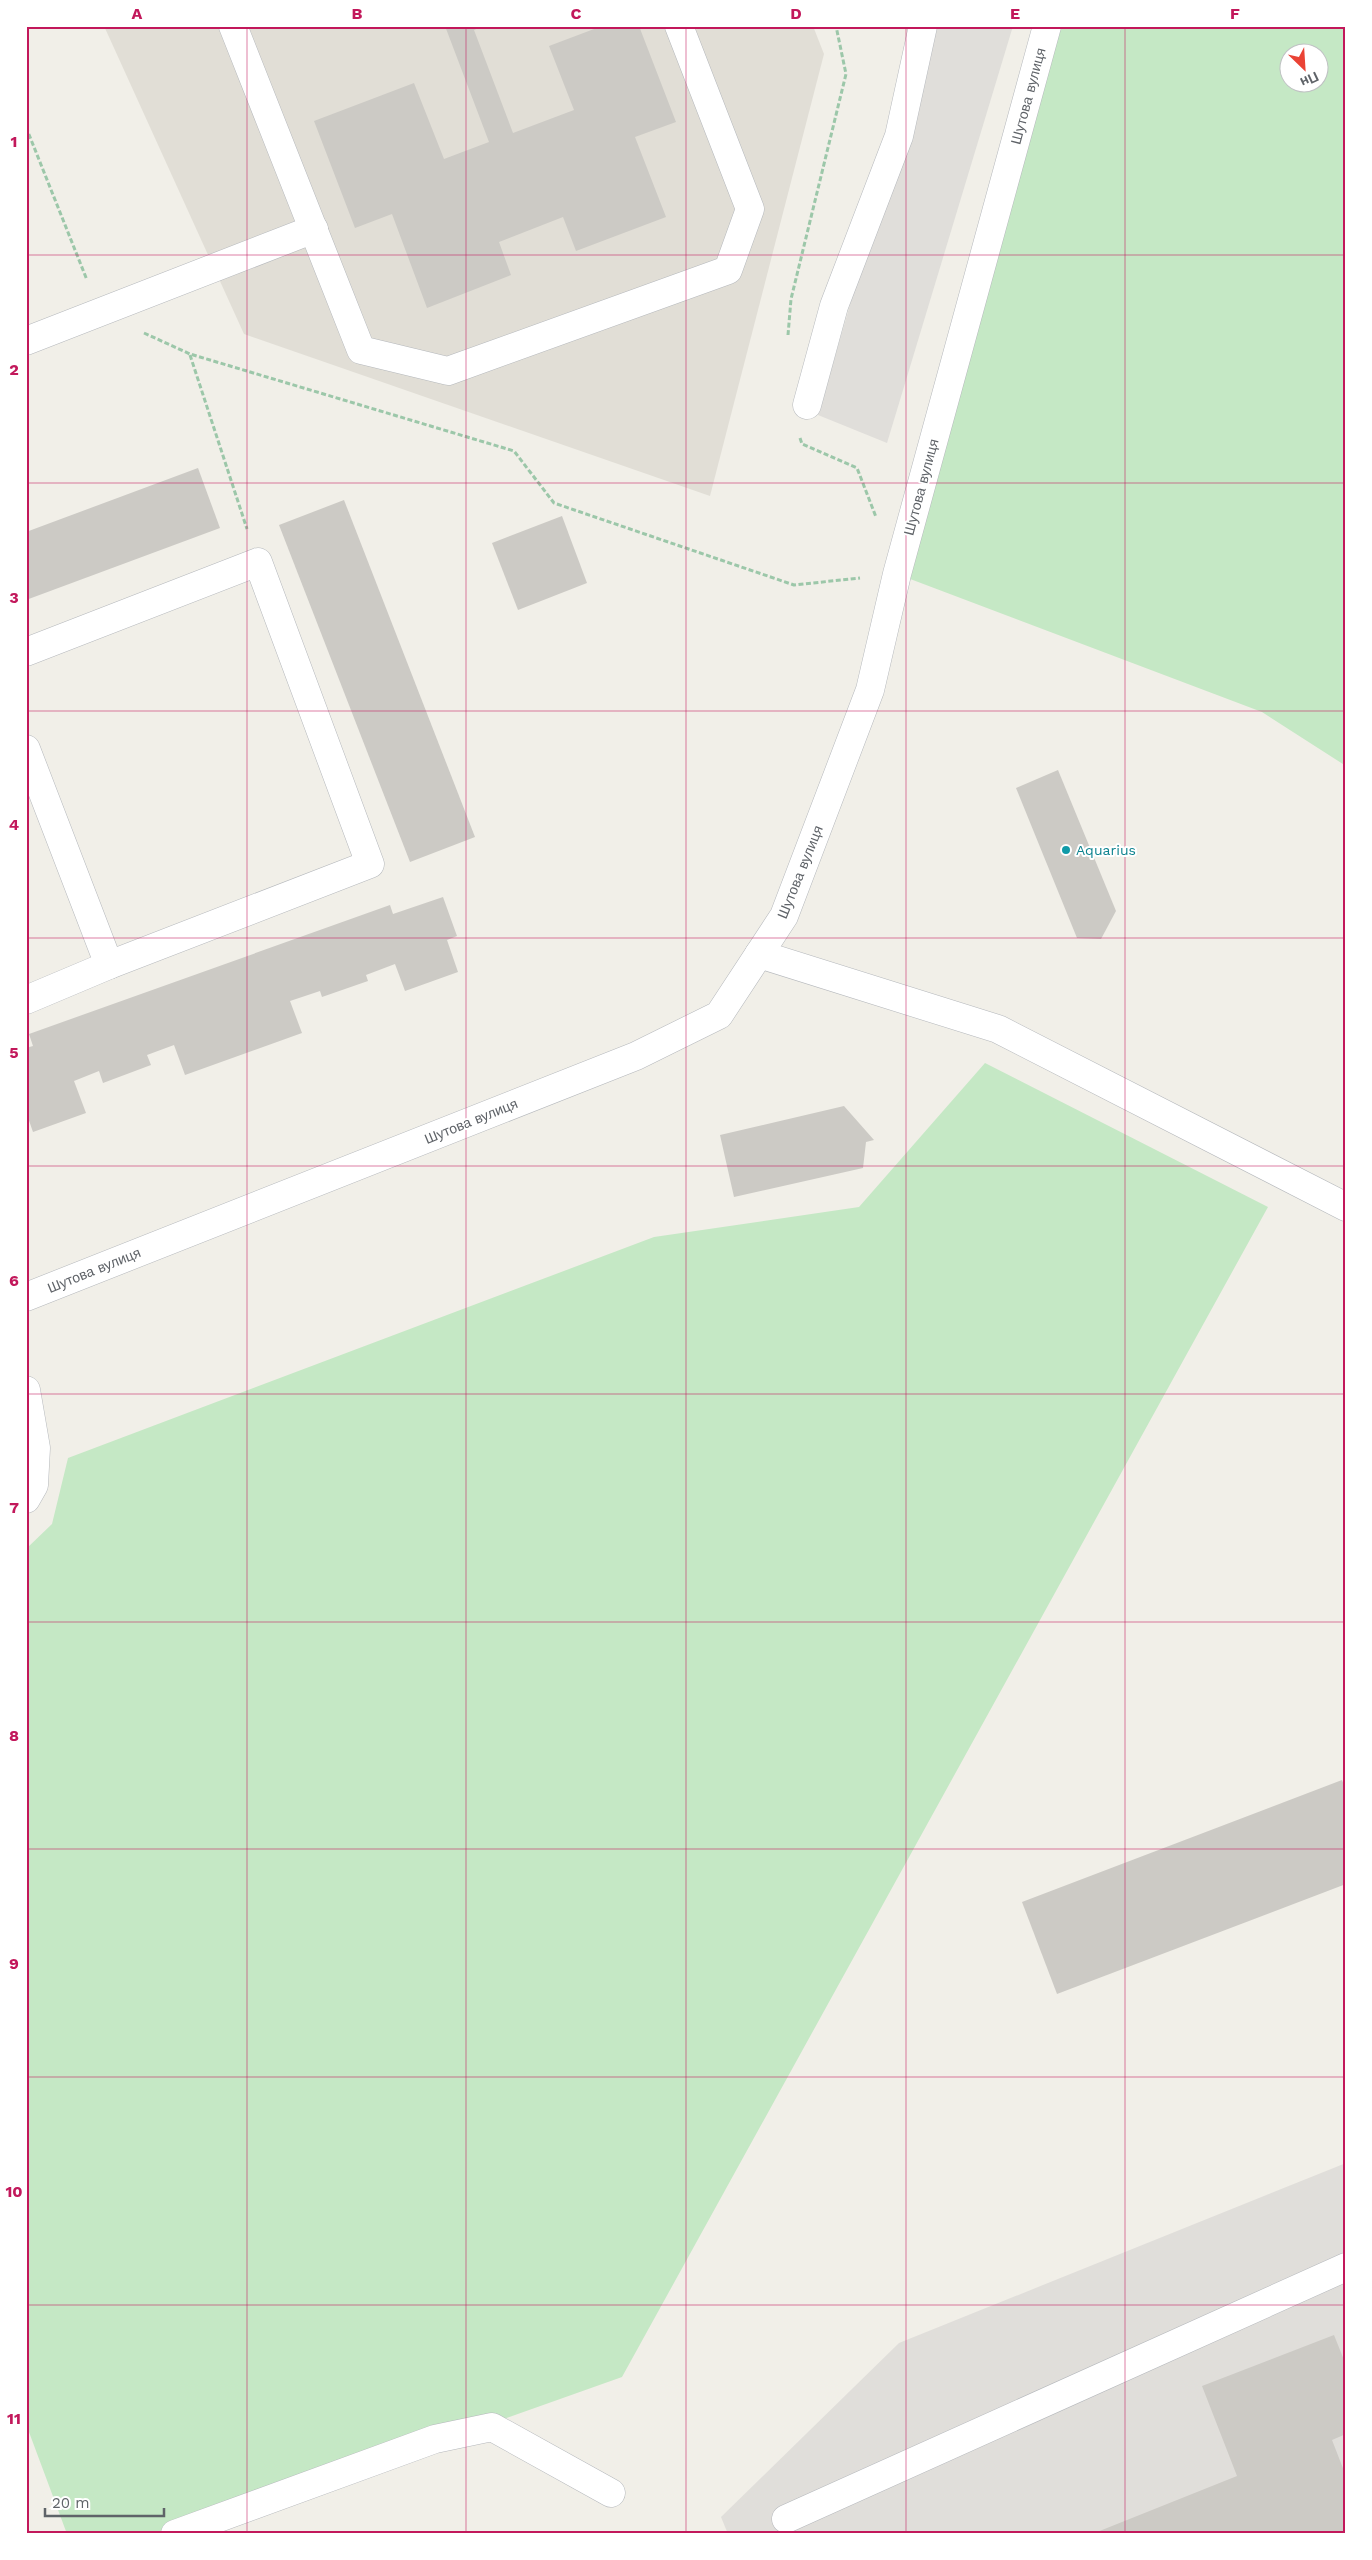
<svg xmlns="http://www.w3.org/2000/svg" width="1372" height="2560" font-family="'Work Sans',sans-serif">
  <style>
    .industrial { fill: #e0deda }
    .education { fill: #e1ded6 }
    .green { fill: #c5e8c5; fill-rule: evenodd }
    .building { fill: #cccac5 }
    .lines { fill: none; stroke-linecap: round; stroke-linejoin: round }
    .minor-casing { stroke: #b5b8bc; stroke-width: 29 }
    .path { stroke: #9cc7a9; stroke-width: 3; stroke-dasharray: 5 2.5; stroke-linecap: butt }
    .minor { stroke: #fff; stroke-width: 28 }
    .grid { fill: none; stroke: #c2185b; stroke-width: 1; stroke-opacity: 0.55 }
    .culture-dot { fill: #0f9aa8; stroke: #fff; stroke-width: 2 }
    .labels { text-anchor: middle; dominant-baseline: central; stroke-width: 4; stroke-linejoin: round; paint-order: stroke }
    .street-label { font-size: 14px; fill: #5f6368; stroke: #fff }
    .culture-label { font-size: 14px; fill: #0d838f; stroke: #fff; text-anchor: start }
    .neatline { fill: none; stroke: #c2185b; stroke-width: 2 }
    .grid-label { font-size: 16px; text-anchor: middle; font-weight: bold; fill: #c2185b }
  </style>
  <rect width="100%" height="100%" fill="#f1efe8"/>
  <g class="industrial">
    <path d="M931,26h82l-126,417 -69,-28z"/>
    <path d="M1346,2163v371h-618l-7,-17 178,-174z"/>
  </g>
  <path class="education" d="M104,26h709l11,28 -114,442 -466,-162z"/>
  <g class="green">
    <path d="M1047,26h299v740l-84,-54 -365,-138zM1290,52h30v30h-30z"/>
    <path d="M985,1063l283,144 -646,1170 -441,157h-114l-41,-110v-875l26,-25 16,-66 586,-221 205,-30z"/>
  </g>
  <g class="building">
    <path d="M445,26h38l-9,4 39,103 61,-23 -25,-64 53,-20h37l37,96 -41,15 31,80 -90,34 -13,-34 -64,25 12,33 -84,33 -35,-94 -37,14 -41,-107 100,-38 30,76 45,-17z"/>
    <path d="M198,468l22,60 -194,72v-68z"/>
    <path d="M344,500l131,337 -65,25 -131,-337z"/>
    <path d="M562,516l25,67 -69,27 -26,-67z"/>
    <path d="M1058,770l58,141 -15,28 -24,-1 -61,-150z"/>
    <path d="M443,897l14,39 -10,4 11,32 -53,19 -10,-27 -29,11 2,6 -46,16 -2,-6 -30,10 12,32 -117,42 -11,-30 -27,10 4,10 -48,18 -4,-12 -25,10 12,32 -53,19 -7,-20v-64l7,-2 -4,-12 361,-129 3,9z"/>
    <path d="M844,1106l30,34 -8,2 -3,26 -129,29 -14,-62z"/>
    <path d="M1342,1780l4,10v94l-289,110 -35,-92z"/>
    <path d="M1334,2335l12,30v69l-14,6 14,36v58h-254l145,-58 -35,-90z"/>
  </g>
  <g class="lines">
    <g class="minor-casing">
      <g id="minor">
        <path d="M233,26l128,324 87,21 280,-101 22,-61 -71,-183"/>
        <path d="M26,341l288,-112"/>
        <path d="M807,405l27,-99 65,-170 24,-110"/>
        <path d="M26,652l232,-90 112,302 -261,101 -83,35"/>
        <path d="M26,749l83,216"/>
        <path d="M759,954l239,75 348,178"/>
        <path d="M26,1297l610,-241 83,-41 65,-99 86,-226 27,-116 150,-548"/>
        <path d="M26,1390l10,58 -2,37 -8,14"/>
        <path d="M786,2519l560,-252"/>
        <path d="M175,2534l260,-95 57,-12 119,66"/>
      </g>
    </g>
    <g class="path">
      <path d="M26,127l61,153"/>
      <path d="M144,333l46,21 324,97 40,52 240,82 66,-7"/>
      <path d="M788,335l3,-36 55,-225 -10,-48"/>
      <path d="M190,355l57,174"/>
      <path d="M800,438l2,6 55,24 19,49"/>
    </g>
    <use href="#minor" class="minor"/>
  </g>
  <path class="grid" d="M247,26v2508M466,26v2508M686,26v2508M906,26v2508M1125,26v2508M26,255h1320M26,483h1320M26,711h1320M26,938h1320M26,1166h1320M26,1394h1320M26,1622h1320M26,1849h1320M26,2077h1320M26,2305h1320"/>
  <circle class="culture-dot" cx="1066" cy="850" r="5"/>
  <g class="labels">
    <g class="street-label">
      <text transform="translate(1028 96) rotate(-75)">Шутова вулиця</text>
      <text transform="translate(921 487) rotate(-75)">Шутова вулиця</text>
      <text transform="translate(800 872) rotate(-68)">Шутова вулиця</text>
      <text transform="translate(471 1121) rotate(-22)">Шутова вулиця</text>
      <text transform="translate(94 1270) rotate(-22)">Шутова вулиця</text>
    </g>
    <g class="culture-label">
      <text x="1076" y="850">Aquarius</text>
    </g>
  </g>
  <rect width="1372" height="2560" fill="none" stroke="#ffffff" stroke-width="55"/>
  <g transform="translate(1304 68) rotate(155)"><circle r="24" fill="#ffffff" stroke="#bfc1c3"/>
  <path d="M0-4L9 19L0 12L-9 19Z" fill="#ea4335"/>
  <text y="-8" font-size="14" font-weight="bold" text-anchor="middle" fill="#5f6368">Пн</text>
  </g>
  <path d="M45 2508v8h119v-8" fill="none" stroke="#5f6368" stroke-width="2.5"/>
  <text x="52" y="2508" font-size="15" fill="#5f6368" stroke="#ffffff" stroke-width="4" paint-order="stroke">20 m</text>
  <rect x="28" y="28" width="1316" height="2504" class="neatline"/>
  <g class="grid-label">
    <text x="137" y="19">A</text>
    <text x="357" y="19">B</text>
    <text x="576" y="19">C</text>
    <text x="796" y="19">D</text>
    <text x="1015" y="19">E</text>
    <text x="1235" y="19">F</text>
    <text x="14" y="147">1</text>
    <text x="14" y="375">2</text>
    <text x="14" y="603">3</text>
    <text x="14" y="830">4</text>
    <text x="14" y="1058">5</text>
    <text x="14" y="1286">6</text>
    <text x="14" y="1513">7</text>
    <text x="14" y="1741">8</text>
    <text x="14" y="1969">9</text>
    <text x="14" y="2197">10</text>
    <text x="14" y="2424">11</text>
  </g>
</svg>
